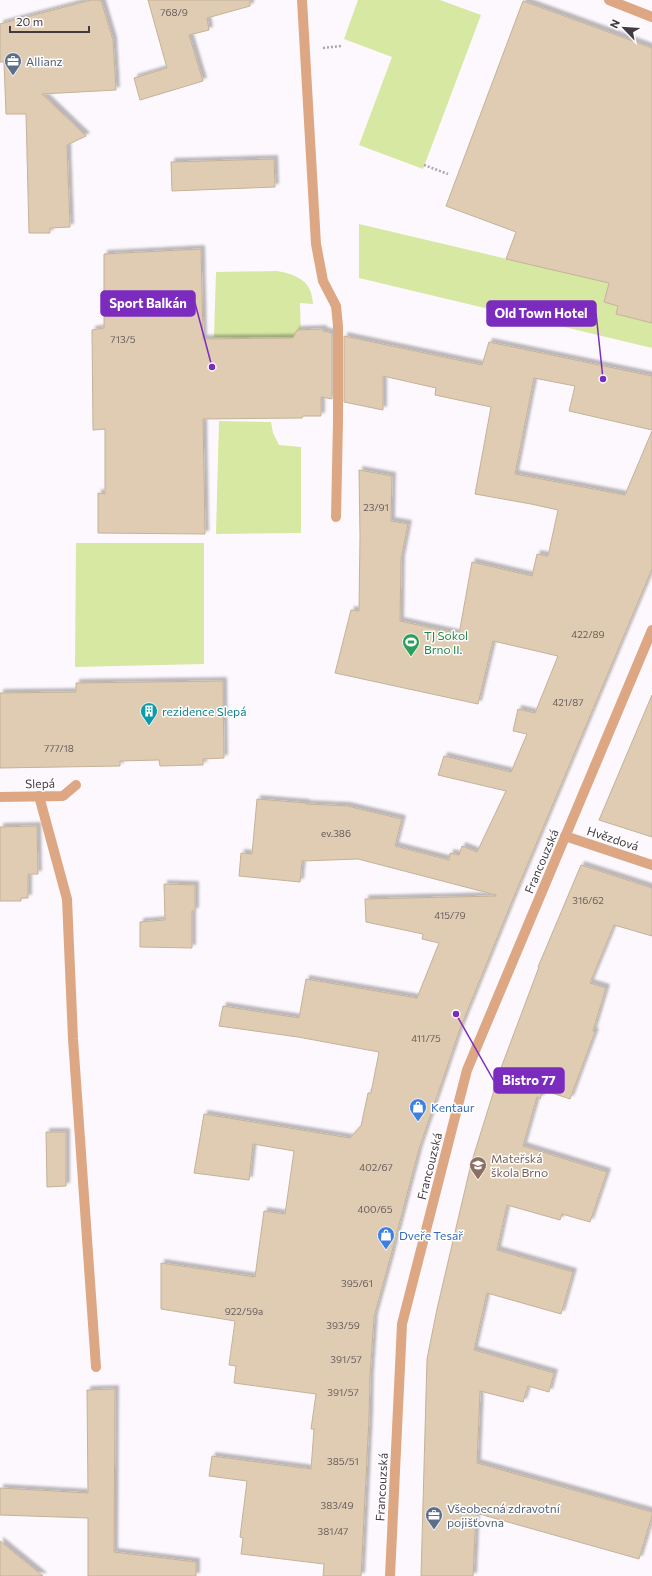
<svg xmlns="http://www.w3.org/2000/svg" width="652" height="1576" font-family="Commissioner,sans-serif">
  <style>
    .green { fill: #d6e8a2 }
    .building { fill: #dfccb2; stroke: #c4b298; filter: url(#shadow) }
    .lines { fill: none; stroke-linecap: round; stroke-linejoin: round }
    .path { stroke: #aca5ac; stroke-width: 2.5; stroke-dasharray: 2 2; stroke-linecap: butt }
    .minor { stroke: #dda784; stroke-width: 10 }
    .labels { text-anchor: middle; dominant-baseline: central; stroke-width: 3; stroke-linejoin: round; paint-order: stroke }
    .number-label { font-size: 10px; fill: #6a5e5e }
    .service-label { font-size: 12px; fill: #4e5e75; stroke: #fff; text-anchor: start }
    .leisure-label { font-size: 12px; fill: #27864d; stroke: #fff; text-anchor: start }
    .culture-label { font-size: 12px; fill: #0d838f; stroke: #fff; text-anchor: start }
    .street-label { font-size: 12px; fill: #433942; stroke: #fff }
    .shop-label { font-size: 12px; fill: #366cbe; stroke: #fff; text-anchor: start }
    .education-label { font-size: 12px; fill: #785e54; stroke: #fff; text-anchor: start }
    .leader { fill: none; stroke: #7b2cbf; stroke-width: 1.5 }
    .callout-dot { fill: #7b2cbf; stroke: #fff; stroke-width: 1.5 }
    .callout { fill: #7b2cbf; stroke: #7b2cbf; stroke-width: 1.5 }
    .callout-label { font-size: 13px; text-anchor: middle; font-weight: bold; fill: #fff }
  </style>
  <defs>
    <filter id="shadow"><feDropShadow dx="3.5" dy="-3.5" stdDeviation="1" flood-color="#0004"/></filter>
  </defs>
  <rect width="100%" height="100%" fill="#fdf8fd"/>
  <g class="green">
    <path d="M358,0h82l41,15 -58,154 -64,-24 33,-88 -48,-18z"/>
    <path d="M359,224l250,59 -5,19 14,4 -2,8 36,9v25l-293,-70z"/>
    <path d="M277,271c21,4 35,10 36,33l-13,-1 1,35 -87,-1 2,-65z"/>
    <path d="M219,421l52,1 2,11 6,12 22,2v86l-85,1z"/>
    <path d="M76,543h128v121l-129,3z"/>
  </g>
  <g class="building">
    <path d="M91,0h10l12,40 3,50 -74,4 44,42 -19,9 3,82 -20,1v5h-21l-3,-119h-20l-2,-52h-4v-38z"/>
    <path d="M148,0h102v6l-43,12 2,12 -20,5 14,46 -63,19 -6,-22 33,-10z"/>
    <path d="M523,1l129,47v275l-36,-9 2,-8 -14,-4 5,-19 -103,-24 10,-27 -70,-26z"/>
    <path d="M274,159l1,28 -103,4 -1,-29z"/>
    <path d="M201,249l2,90 90,-1 4,-8 26,-1v2l9,2v66l-11,-2v19h-18l-1,2 -99,1 2,115 -107,-1v-40l7,1v-65l-12,1 -1,-100 12,-2v-74z"/>
    <path d="M344,336l138,29 7,-23 163,34v54l-83,-19 6,-25 -41,-8 -19,96 110,21 27,-64v138l-139,330 -53,130 -41,120 -29,110 -16,58 -4,58 -1,43 -8,158h-38l1,-12 -83,-10 2,-16 -3,-1 7,-56 -38,-5 3,-20 99,13 3,-40h-3l5,-35 -82,-11 2,-17 -7,-1 6,-44 -74,-12v-46l94,14 9,-66 21,3 9,-63 -41,-7 -4,36 -55,-7 10,-59 146,24 11,-12 7,-33h3l8,-41 -81,-15 -79,-11 4,-20 76,12 7,-39 111,19 22,-55 -17,-4 1,-5 -57,-12 -1,-23 131,-3v-1l-138,-36 -56,2 -2,21 -61,-6 2,-23 11,1 5,-55 49,4v1l41,2 55,13 -7,27 54,14 1,-7 9,2 3,-9 15,6 29,-61 -68,-16 6,-19 67,16 16,-38 -14,-3 5,-22 17,4 23,-57 -65,-15 -15,63 -143,-31 16,-63 8,1 1,-75 -1,-66 33,6 -1,45 17,3 -7,35 -1,62 59,13 13,-72 60,14 5,-22 11,2 10,-46 -27,-6 -56,-10 16,-87 -56,-12 1,-7 -53,-12v34l-39,-8z"/>
    <path d="M223,681l1,77 -21,1v6l-43,1 -1,-6 -39,1v5l-120,2v-75l76,-1v-9z"/>
    <path d="M652,695v142l-53,-17z"/>
    <path d="M37,826l1,48h-10v24h-7v3h-21v-74z"/>
    <path d="M581,865l71,23v48l-38,-11 -24,58 16,5 -13,43 2,1 -25,67 -27,-9 -3,9 -3,-2 -14,49 84,26 -17,50 -28,-8 -2,6 -53,-15 -10,45 76,22 -12,42 -74,-21 -13,57 80,23 -5,19 -21,-6 -5,16 -43,-11 -3,72 175,49v4l-13,43 -163,-46 -3,63h-52l6,-217 10,-50 34,-145 30,-96 38,-101h-1z"/>
    <path d="M164,884l31,1v26h-3v37l-52,-1v-25l25,-2z"/>
    <path d="M46,1132h20v54l-19,1z"/>
    <path d="M115,1389l-1,163 82,10v14h-108v-58l-88,-3v-27l88,5 -1,-103z"/>
    <path d="M0,1541l43,35h-43z"/>
  </g>
  <g class="lines">
    <g class="path">
      <path d="M323,48l18,-2"/>
      <path d="M424,165l24,9"/>
    </g>
    <g class="minor">
      <path d="M302,0l14,244 7,37 13,25 2,20v95l-2,96"/>
      <path d="M609,0l43,17"/>
      <path d="M39,796l28,103 6,140 23,328"/>
      <path d="M0,797l63,-1 13,-11"/>
      <path d="M565,836l87,29"/>
      <path d="M390,1576l12,-252 65,-254 185,-440"/>
    </g>
  </g>
  <defs>
    <g id="office-pin" transform="scale(0.9)"><path d="M0 17L-7.5 6A9.5 9.5 0 1 1 7.5 6Z" fill="#5c6f8a" stroke="#fff"/><path d="M-6-3h4V-5.5h4V-3h4V5H-6ZM-1-4.5V-3h2v-1.5ZM-6 0V1H6V0Z" fill="#fff"/></g>
    <g id="stadium-pin" transform="scale(0.9)"><path d="M0 17L-7.5 6A9.5 9.5 0 1 1 7.5 6Z" fill="#2e9e5b" stroke="#fff"/><path d="M0-5a6.5 5 0 1 0 0 10a6.5 5 0 1 0 0-10ZM-3.5-1.8h7v3.6h-7Z" fill="#fff"/></g>
    <g id="building-pin" transform="scale(0.9)"><path d="M0 17L-7.5 6A9.5 9.5 0 1 1 7.5 6Z" fill="#0f9aa8" stroke="#fff"/><path d="M-4-6H4V6H1V3H-1V6H-4ZM-2.5-4.3h1.7v1.8h-1.7ZM.8-4.3h1.7v1.8H.8ZM-2.5-1h1.7V.8h-1.7ZM.8-1h1.7V.8H.8Z" fill="#fff"/></g>
    <g id="shop-pin" transform="scale(0.9)"><path d="M0 17L-7.5 6A9.5 9.5 0 1 1 7.5 6Z" fill="#3f7fe0" stroke="#fff"/><path d="M-5-2.5h2.3a2.7 3.5 0 0 1 5.4 0H5L5.5 6h-11ZM-1.5-2.5h3a1.5 2.3 0 0 0-3 0Z" fill="#fff"/></g>
    <g id="school-pin" transform="scale(0.9)"><path d="M0 17L-7.5 6A9.5 9.5 0 1 1 7.5 6Z" fill="#8d6e63" stroke="#fff"/><path d="M0-5L7-2L0 1L-7-2ZM-4 1L0 2.5L4 1V4Q0 6-4 4Z" fill="#fff"/></g>
  </defs>
  <g fill-rule="evenodd">
    <use href="#office-pin" x="13" y="61"/>
    <use href="#stadium-pin" x="411" y="642"/>
    <use href="#building-pin" x="149" y="711"/>
    <use href="#shop-pin" x="418" y="1107"/>
    <use href="#school-pin" x="478" y="1165"/>
    <use href="#shop-pin" x="386" y="1235"/>
    <use href="#office-pin" x="434" y="1515"/>
  </g>
  <g class="labels">
    <g class="number-label">
      <text x="174" y="12">768/9</text>
      <text x="123" y="339">713/5</text>
      <text x="376" y="507">23/91</text>
      <text x="588" y="634">422/89</text>
      <text x="568" y="702">421/87</text>
      <text x="59" y="748">777/18</text>
      <text x="336" y="833">ev.386</text>
      <text x="588" y="900">316/62</text>
      <text x="450" y="915">415/79</text>
      <text x="426" y="1038">411/75</text>
      <text x="376" y="1167">402/67</text>
      <text x="375" y="1209">400/65</text>
      <text x="357" y="1283">395/61</text>
      <text x="244" y="1311">922/59a</text>
      <text x="343" y="1325">393/59</text>
      <text x="346" y="1359">391/57</text>
      <text x="343" y="1392">391/57</text>
      <text x="343" y="1461">385/51</text>
      <text x="337" y="1505">383/49</text>
      <text x="333" y="1531">381/47</text>
    </g>
    <g class="service-label">
      <text x="26" y="61">Allianz</text>
      <text x="447" y="1508">Všeobecná zdravotní<tspan x="447" dy="14">pojišťovna</tspan></text>
    </g>
    <g class="leisure-label">
      <text x="424" y="635">TJ Sokol<tspan x="424" dy="14">Brno II.</tspan></text>
    </g>
    <g class="culture-label">
      <text x="162" y="711">rezidence Slepá</text>
    </g>
    <g class="street-label">
      <text transform="translate(40 783) rotate(-1)">Slepá</text>
      <text transform="translate(613 838) rotate(18)">Hvězdová</text>
      <text transform="translate(541 861) rotate(-67)">Francouzská</text>
      <text transform="translate(429 1166) rotate(-76)">Francouzská</text>
      <text transform="translate(381 1487) rotate(-87)">Francouzská</text>
    </g>
    <g class="shop-label">
      <text x="431" y="1107">Kentaur</text>
      <text x="399" y="1235">Dveře Tesař</text>
    </g>
    <g class="education-label">
      <text x="491" y="1158">Mateřská<tspan x="491" dy="14">škola Brno</tspan></text>
    </g>
  </g>
  <path class="leader" d="M212 367L195 303M603 379L596 313M456 1014L494 1081"/>
  <g class="callout-dot">
    <circle cx="212" cy="367" r="4"/>
    <circle cx="603" cy="379" r="4"/>
    <circle cx="456" cy="1014" r="4"/>
  </g>
  <g class="callout">
    <rect x="101" y="291" width="94" height="25" rx="4"/>
    <rect x="487" y="301" width="109" height="25" rx="4"/>
    <rect x="494" y="1068" width="70" height="25" rx="4"/>
  </g>
  <g class="callout-label">
    <text x="148" y="308">Sport Balkán</text>
    <text x="541" y="318">Old Town Hotel</text>
    <text x="529" y="1085">Bistro 77</text>
  </g>
  <g transform="translate(624 28) rotate(295)" stroke="#ffffff" stroke-width="3" paint-order="stroke">
  <path d="M0-3L7 15L0 10L-7 15Z" fill="#433942"/>
  <text y="-6" font-size="11" font-weight="bold" text-anchor="middle" fill="#433942">N</text>
  </g>
  <path d="M10 26v6h79v-6" fill="none" stroke="#433942" stroke-width="2"/>
  <text x="16" y="26" font-size="12" fill="#433942" stroke="#ffffff" stroke-width="3" paint-order="stroke">20 m</text>
</svg>
